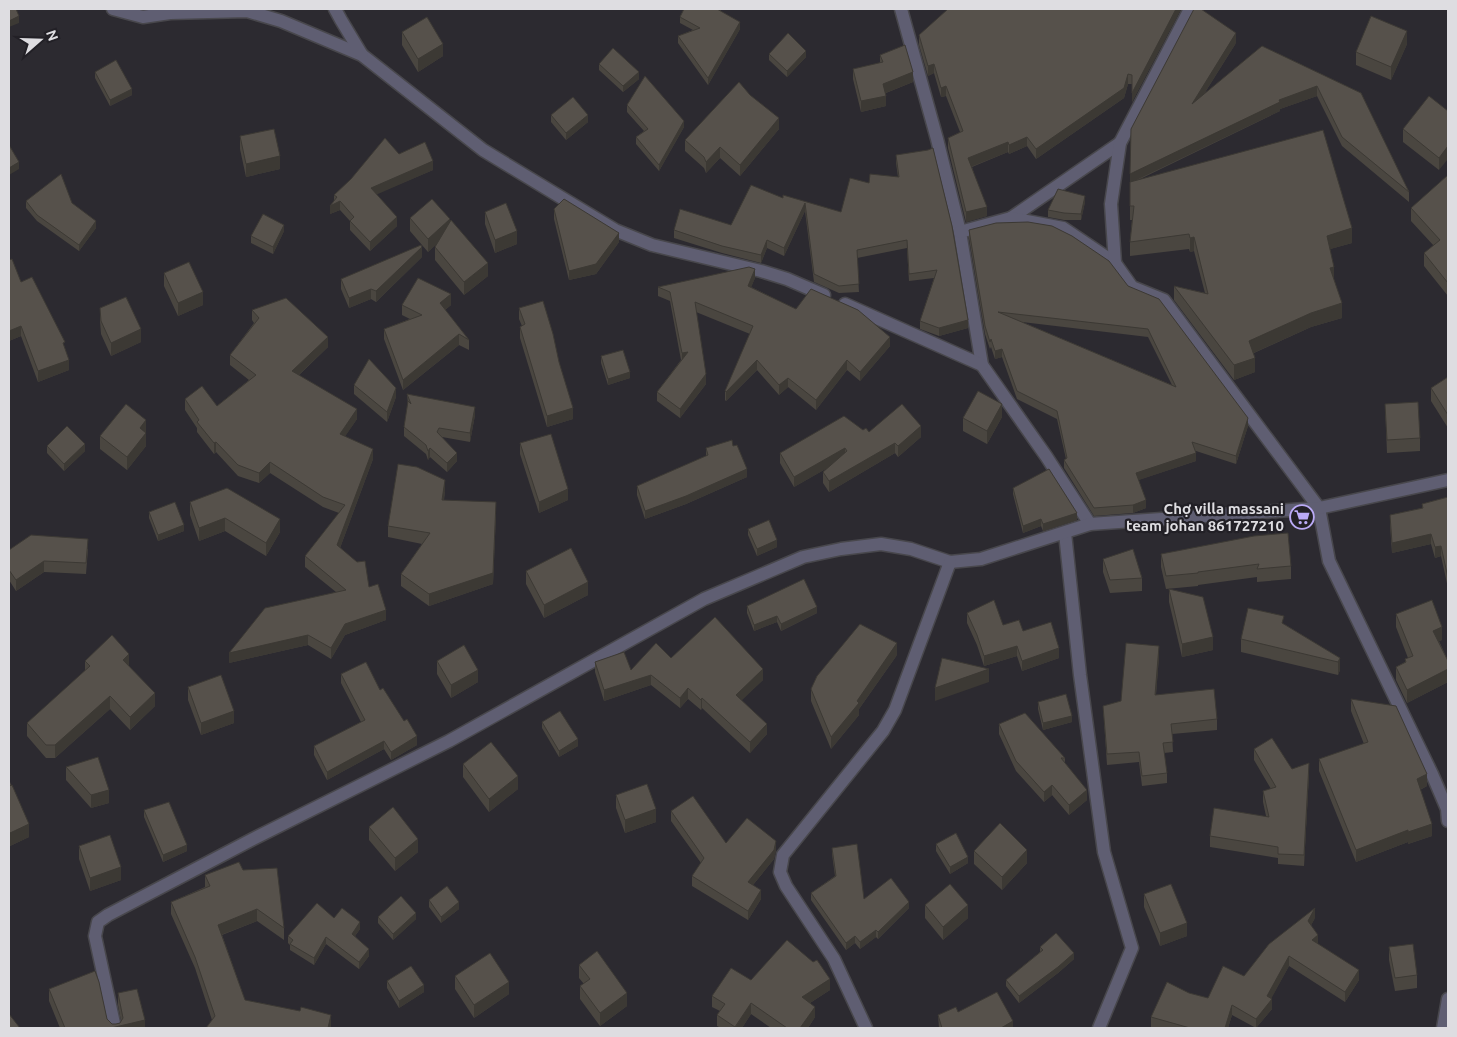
<svg xmlns="http://www.w3.org/2000/svg" width="1457" height="1037" font-family="Ubuntu,sans-serif">
  <style>
    .lines { fill: none; stroke-linecap: round; stroke-linejoin: round }
    .minor-casing { stroke: #48474c; stroke-width: 15 }
    .minor { stroke: #5f5e72; stroke-width: 12 }
    .wall { fill: #4a4640; fill-rule: evenodd }
    .shaded-wall { fill: #3c3934 }
    .building { fill: #56514b; stroke: #3c3934; fill-rule: evenodd }
    .labels { text-anchor: middle; dominant-baseline: central; stroke-width: 4.5; stroke-linejoin: round; paint-order: stroke }
    .poi-label { font-size: 15px; font-weight: bold; fill: #dedde1; stroke: #222026; text-anchor: end }
  </style>
  <rect width="100%" height="100%" fill="#2c2a30"/>
  <g class="lines">
    <g class="minor-casing">
      <g id="minor">
        <path d="M113,9l30,8 27,-4 77,-2 34,10 81,34 121,95 132,80 37,15 109,26 26,8 37,16"/>
        <path d="M335,9l6,11 21,35"/>
        <path d="M901,9l36,130 23,93 22,133 64,91 44,68"/>
        <path d="M1011,218l109,-75"/>
        <path d="M960,232l51,-14 52,10 52,35 17,24 32,13 155,208 10,53 103,213 15,35 1,12"/>
        <path d="M1115,263l-4,-59 9,-61 70,-134"/>
        <path d="M845,304l137,61"/>
        <path d="M1065,533l15,142 24,177 28,96 -33,80"/>
        <path d="M115,1028l-20,-92 3,-14 10,-7 145,-76 196,-98 255,-142 99,-42 38,-8 40,-5 30,5 39,13 31,-3 109,-35 229,-16 129,-28"/>
        <path d="M866,1028l-32,-69 -48,-73 -6,-14 3,-17 100,-124 12,-21 55,-148"/>
        <path d="M1443,1028l5,-29"/>
      </g>
    </g>
    <use href="#minor" class="minor"/>
  </g>
  <g class="wall">
    <path d="M684,9h37l-1,1 20,19 -32,56 -30,-42v-7l15,-6 -13,-7v-6z"/>
    <path d="M1181,9l-49,93v-18h-4l-4,14 -88,61 -9,-13 -18,8 -1,-2 -36,15 15,49 -21,6 -18,-74v-10l12,-6 -14,-36 -5,1 -7,-24 -6,3 -9,-31v-10z"/>
    <path d="M402,32l41,24 -25,16 -16,-27z"/>
    <path d="M1236,43l-32,51 58,-48 99,47 48,99v10l-67,-56 -25,-50 -37,13v2l-144,70 216,62 -22,6 4,31 8,38 -31,9 -57,26 1,19 -21,8 -60,-80v-14l31,7 -11,-42 -4,1 -1,-3 -59,7v-14l2,-22h-2v-14l1,-77z"/>
    <path d="M1407,44l-16,36 -35,-15v-13z"/>
    <path d="M769,54l37,3 -19,20 -18,-17z"/>
    <path d="M880,55l33,27 -27,11v13l-25,6 -8,-33v-10l27,-6z"/>
    <path d="M599,64l40,15 -16,13 -24,-22z"/>
    <path d="M95,72l37,23 -22,11 -15,-28z"/>
    <path d="M750,95l29,34 -39,47 -20,-18 -14,15 -2,-5 -19,-17v-11z"/>
    <path d="M627,105l57,22 -25,44 -23,-27v-7l8,-6 -17,-19z"/>
    <path d="M1448,111l-9,59 -36,-28v-13z"/>
    <path d="M551,115l37,7 -22,18 -15,-18z"/>
    <path d="M240,136l40,33 -34,8 -6,-28z"/>
    <path d="M399,154l34,16 -57,24 21,32 -27,25 -20,-21v-9l-10,-11 -10,4 4,-14v-5z"/>
    <path d="M896,155l72,173 -29,8 -19,-7v-8l14,-43 -25,3 -2,-33 -50,10 2,34 -20,1 -25,-11 -9,-71 -21,45 -17,-8 -6,15 -39,-10 -48,-15v-8l57,-5 52,-27 58,14 28,-29 29,-6 -2,-14z"/>
    <path d="M1448,175v121l-24,-30v-13l10,-7 -23,-25v-13z"/>
    <path d="M26,201l46,2 24,25 -17,23 -42,-30 -11,-13z"/>
    <path d="M1085,202l-4,18h-17l-16,-3v-7z"/>
    <path d="M554,209l65,33 -23,32 -27,6 -15,-61z"/>
    <path d="M485,212l32,32 -22,9 -10,-29z"/>
    <path d="M410,218l40,5 38,53 -24,19 -29,-35v-13l2,-4 -9,9 -18,-21z"/>
    <path d="M969,230l159,56 120,140 -12,38 -40,-13v10l-58,19 8,28 -13,5 -39,3 -30,-48v-8l2,-1 -9,-40 -40,-20 -15,-42 -7,2 -4,-12 -1,2 -5,-15 -16,-96zM1022,322l126,15 24,48z"/>
    <path d="M284,231l-11,23 -22,-11v-7z"/>
    <path d="M422,257l-46,45 -5,-3 -22,9 -8,-19v-10z"/>
    <path d="M9,260l12,22 44,67 4,21 -31,12 -17,-46 -12,5z"/>
    <path d="M164,273l39,32 -25,11 -14,-30z"/>
    <path d="M755,278l-4,9 45,22 94,37 -30,35 -13,-11 -31,40 -28,-23 -9,8 -22,-25 -31,31 -1,-1v-9l25,-57 -54,-22 10,72 -26,34 -23,-17v-9l24,-32 -11,-59 -12,-5v-9z"/>
    <path d="M402,305h49l-6,5 24,30v10l-10,-5 -56,45 -19,-51v-10l26,-10 -8,-4z"/>
    <path d="M100,308l41,34 -30,14 -10,-22 -1,-13z"/>
    <path d="M519,308l40,54 14,57 -26,8 -27,-89v-11l2,-1 -3,-7z"/>
    <path d="M252,310l76,37 -29,28 58,44 -12,17 28,23 -33,89 29,39 17,33 -41,15 -14,24 -23,-14 -79,18 107,-71 -31,-25v-11l34,-43 -16,-6 -53,-34 -11,10 -21,-7 -22,-24 -2,2 -17,-22v-4l-12,-18v-11l32,7 32,-26 -19,-15v-10l24,-32 -2,-3z"/>
    <path d="M601,356l29,22 -22,7 -7,-22z"/>
    <path d="M1448,377v51l-17,-27v-13z"/>
    <path d="M354,385l42,12 -9,25 -33,-28z"/>
    <path d="M407,394l68,21 -5,27 -28,-5 15,24 -10,11 -17,-15 -2,3 -2,-6 -22,-18v-9l4,-23z"/>
    <path d="M1385,404l35,34v13l-33,2z"/>
    <path d="M1002,417l-15,27 -24,-13v-13z"/>
    <path d="M863,430l6,2 52,5 -23,20 -3,-4 -66,39 -6,-9v-11l6,-5 -35,20 -14,-24v-10z"/>
    <path d="M100,436l46,10 -19,24 -27,-21z"/>
    <path d="M520,443l48,57 -29,13 -19,-59z"/>
    <path d="M47,446l38,5 -21,20 -17,-18z"/>
    <path d="M733,446l14,31 -61,27 -41,15 -8,-24v-9l69,-30v-8z"/>
    <path d="M1013,488l64,32 -34,11 -2,-5 -18,7 -10,-39z"/>
    <path d="M445,491l-1,9 52,14 -3,70 -64,22 -28,-20v-12l21,-30 -34,-7v-11z"/>
    <path d="M1448,497v91l-7,-32 -6,2 -4,-14 -39,9 -2,-28v-10l32,-7v-4z"/>
    <path d="M190,502l90,30 -14,24 -41,-25 -26,10 -9,-26z"/>
    <path d="M149,512l35,19 -26,10 -9,-23z"/>
    <path d="M748,529l29,18 -20,9 -9,-21z"/>
    <path d="M88,549l-2,25 -42,-2 -28,19 -7,-11v-30z"/>
    <path d="M1161,554l130,12v13l-34,3v-5l-59,8v1l-32,3 -5,-22z"/>
    <path d="M1103,559l39,19v13l-32,2 -7,-21z"/>
    <path d="M526,571l62,24 -44,23 -18,-34z"/>
    <path d="M1169,589l44,61 -31,7 -13,-55z"/>
    <path d="M747,606l70,7 -36,18 -4,-9 -23,9 -7,-18z"/>
    <path d="M967,613l36,12 56,33 -37,13 -5,-15 -33,10 -7,-21 -10,-22z"/>
    <path d="M1396,614l46,26 -3,1 9,20v21l-41,21 -11,-23v-13l9,-5v-3l3,-1 -12,-31z"/>
    <path d="M1284,624l56,34v12l-2,5 -97,-23v-13z"/>
    <path d="M897,655l-38,54v6l-28,34 -20,-48v-12z"/>
    <path d="M1159,656l-3,39 61,24v11l-45,4 1,18 -9,1 3,20v10l-25,3 -3,-24 -32,3 -4,-59 18,-5z"/>
    <path d="M671,658l92,22 -22,20 26,34 -17,19 -48,-45 -1,2 -13,-11 -8,9 -29,-23 -47,16 -9,-29v-10l36,8z"/>
    <path d="M85,661l44,5 26,40 -25,24 -20,-21 -55,49h-9l-19,-22v-13l58,-52z"/>
    <path d="M437,661l41,21 -27,16 -14,-24z"/>
    <path d="M341,674l39,16 37,55 -26,15 -7,-11 -57,31 -13,-25v-9l47,-24 -20,-39z"/>
    <path d="M188,687l46,36 -33,12 -13,-35z"/>
    <path d="M1351,699l76,87 -7,4 12,46 -24,8v-2l-52,20 -37,-91v-12l45,-15 -13,-33z"/>
    <path d="M1038,702l34,20 -29,8 -5,-21z"/>
    <path d="M542,722l36,24 -19,11 -17,-29z"/>
    <path d="M999,724l66,34v6l22,36 -18,15 -17,-20 -8,7 -28,-31 -17,-37z"/>
    <path d="M1254,749l38,20 17,5 -5,92 -26,-2v-6l-68,-11v-11l56,-20 -3,-14v-11l8,-2 -17,-29z"/>
    <path d="M463,764l55,25 -29,23 -26,-35z"/>
    <path d="M66,767l43,36 -18,5 -25,-28z"/>
    <path d="M9,779l20,58 -19,9 -1,-2z"/>
    <path d="M616,795l40,27 -31,11 -9,-25z"/>
    <path d="M144,810l43,41 -24,11 -19,-45z"/>
    <path d="M671,811l55,32 50,7 -2,9 -21,26 8,14 -13,21 -56,-34v-10l9,-13 -30,-42z"/>
    <path d="M369,827l49,25 -23,19 -26,-31z"/>
    <path d="M936,844l32,19 -18,11 -14,-23z"/>
    <path d="M79,846l42,34 -31,11 -11,-32z"/>
    <path d="M832,848l32,51 45,9 -31,31 -2,-2 -16,12 -5,-6 -9,7 -35,-50v-7l24,-17 -3,-22z"/>
    <path d="M974,851l53,12 -25,27 -28,-26z"/>
    <path d="M243,870l41,58v12l-27,-19 -35,14 23,65 86,26v2h-125l6,-8 -17,-52 -24,-54v-12l34,-15v-12z"/>
    <path d="M1144,894l43,42 -27,10 -16,-39z"/>
    <path d="M429,900l30,9 -18,14 -12,-16z"/>
    <path d="M925,905l43,13 -25,22 -18,-22z"/>
    <path d="M378,917l38,2 -23,21 -15,-17z"/>
    <path d="M334,918l26,11 -5,7 14,20 -10,13 -33,-25 -12,21 -24,-15v-5l-2,-2v-7z"/>
    <path d="M1315,918l-4,7 7,19 41,36 -14,22 -56,-36 -18,32 1,11 -16,19 -24,-13 -4,13h-73l-4,-1v-10l38,-24 19,5 36,-22z"/>
    <path d="M1040,947l34,12 -16,14 -39,30 -13,-17v-6l34,-28z"/>
    <path d="M1389,947l28,28v13l-22,3 -6,-31z"/>
    <path d="M579,965l48,41 -27,20 -20,-27v-13l4,-2 -5,-6z"/>
    <path d="M455,976l54,18 -35,24 -19,-29z"/>
    <path d="M751,980l79,10 -20,13 5,14 -7,11h-37l-20,-14 -9,14h-21l-4,-2v-11l3,-4 -8,-4v-11z"/>
    <path d="M387,981l37,11 -25,16 -12,-20z"/>
    <path d="M49,989l58,30 5,5h4l4,-1 1,-2 -3,-16v-12l27,35h-85l-11,-27z"/>
    <path d="M958,1012l55,16h-74l-1,-13z"/>
  </g>
  <g class="shaded-wall">
    <path d="M1176,9h5l-49,93v-9z"/>
    <path d="M19,16v7l-10,4v-6z"/>
    <path d="M740,22v7l-32,56v-7z"/>
    <path d="M1407,31v13l-16,36v-13z"/>
    <path d="M1236,33v10l-44,70v-9z"/>
    <path d="M443,44v12l-25,16v-13z"/>
    <path d="M806,51v6l-19,20v-6z"/>
    <path d="M934,64v9l-6,3v-10z"/>
    <path d="M639,72v7l-16,13v-6z"/>
    <path d="M913,72v10l-30,12v-10z"/>
    <path d="M1128,74v10l-4,14 -88,61v-10z"/>
    <path d="M946,86v10l-5,1v-9z"/>
    <path d="M1317,86v10l-37,13v2l-150,72v-9l149,-74z"/>
    <path d="M132,89v6l-22,11v-6z"/>
    <path d="M886,96v10l-25,6v-11z"/>
    <path d="M588,115v7l-22,18v-7z"/>
    <path d="M779,118v11l-39,47v-11z"/>
    <path d="M684,121v6l-25,44v-6z"/>
    <path d="M1027,137v9l-18,8v-9z"/>
    <path d="M1008,142v10l-40,16v-10z"/>
    <path d="M1448,146v13l-9,11v-12z"/>
    <path d="M720,147v11l-14,15v-11z"/>
    <path d="M280,156v13l-34,8v-13z"/>
    <path d="M433,161v9l-62,27v-9z"/>
    <path d="M19,162v7l-10,6v-7z"/>
    <path d="M1085,196v6l-4,18v-6z"/>
    <path d="M340,201v9l-10,4v-8z"/>
    <path d="M805,203v8l-21,45v-8z"/>
    <path d="M987,207v9l-21,6v-10z"/>
    <path d="M397,217v9l-27,25v-9z"/>
    <path d="M450,219v13l-22,20v-13z"/>
    <path d="M96,221v7l-17,23v-6z"/>
    <path d="M284,225v6l-11,23v-7z"/>
    <path d="M1352,228v15l-25,7v-14z"/>
    <path d="M517,231v13l-22,9v-13z"/>
    <path d="M619,233v9l-23,32 -27,6v-9z"/>
    <path d="M1194,237v14l-4,1v-14z"/>
    <path d="M767,240v8l-6,15v-8z"/>
    <path d="M422,247v10l-46,45v-11z"/>
    <path d="M488,263v13l-24,19v-13z"/>
    <path d="M1334,267v14l-4,-13z"/>
    <path d="M755,269v9l-7,17v-9z"/>
    <path d="M371,289v10l-22,9v-10z"/>
    <path d="M203,292v13l-25,11v-13z"/>
    <path d="M451,294v11l-11,9v-11z"/>
    <path d="M1342,303v15l-31,9 -62,28v-14l62,-28z"/>
    <path d="M968,320v8l-29,8v-8z"/>
    <path d="M21,326v10l-12,5v-10z"/>
    <path d="M141,329v13l-30,14v-13z"/>
    <path d="M459,334v11l-56,45v-10z"/>
    <path d="M328,337v10l-36,34v-10z"/>
    <path d="M890,337v9l-30,35v-9z"/>
    <path d="M1002,349v8l-7,2v-8z"/>
    <path d="M688,352l-6,11v-10z"/>
    <path d="M1255,358v14l-21,8v-15z"/>
    <path d="M69,360v10l-31,12v-11z"/>
    <path d="M757,360v10l-31,31v-9z"/>
    <path d="M847,360v10l-31,40v-10z"/>
    <path d="M630,372v6l-22,7v-6z"/>
    <path d="M706,374v10l-26,34v-9z"/>
    <path d="M788,378v9l-9,8v-10z"/>
    <path d="M396,388v9l-9,25v-10z"/>
    <path d="M1002,404v13l-15,27v-13z"/>
    <path d="M475,407v8l-5,27v-9z"/>
    <path d="M573,408v11l-26,8v-11z"/>
    <path d="M357,409v10l-17,25v-10z"/>
    <path d="M1248,418v8l-12,38v-8z"/>
    <path d="M146,420v13l-6,-5z"/>
    <path d="M921,426v11l-23,20v-11z"/>
    <path d="M146,433v13l-19,24v-13z"/>
    <path d="M216,442v10l-2,2v-11z"/>
    <path d="M895,443v10l-66,39v-11z"/>
    <path d="M85,444v7l-21,20v-7z"/>
    <path d="M430,448v9l-2,3v-9z"/>
    <path d="M845,448v10l-51,29v-10z"/>
    <path d="M373,449v10l-36,97v-11z"/>
    <path d="M457,453v8l-10,11v-9z"/>
    <path d="M1196,453v8l-60,20v-8z"/>
    <path d="M270,462v11l-11,10v-10z"/>
    <path d="M747,469v8l-61,27 -41,15v-8z"/>
    <path d="M445,480v11l-3,20v-11z"/>
    <path d="M568,489v11l-29,13v-11z"/>
    <path d="M1146,500v8l-13,5v-8z"/>
    <path d="M496,502l-3,82 -64,22v-12z"/>
    <path d="M1077,513v7l-34,11v-7z"/>
    <path d="M225,518v13l-26,10v-13z"/>
    <path d="M280,519v13l-14,24v-13z"/>
    <path d="M1041,519v7l-18,7v-7z"/>
    <path d="M184,525v6l-26,10v-6z"/>
    <path d="M1431,534v10l-39,9v-10z"/>
    <path d="M777,540v7l-20,9v-7z"/>
    <path d="M1441,546v10l-6,2v-11z"/>
    <path d="M44,561v11l-28,19v-11z"/>
    <path d="M588,582v13l-44,23v-13z"/>
    <path d="M817,607v6l-36,18v-7z"/>
    <path d="M386,610v10l-41,15 -14,24v-11l14,-24z"/>
    <path d="M777,616v6l-23,9v-6z"/>
    <path d="M1442,627v13l-9,4v-13z"/>
    <path d="M308,635v10l-79,18v-10z"/>
    <path d="M1213,637v13l-31,7v-13z"/>
    <path d="M897,643v12l-38,54v6l-28,34v-12z"/>
    <path d="M1017,646v10l-33,10v-10z"/>
    <path d="M1159,646v10l-4,50v-11z"/>
    <path d="M1059,648v10l-37,13v-10z"/>
    <path d="M129,654v13l-6,-7z"/>
    <path d="M1340,658v12l-2,5v-13z"/>
    <path d="M763,669v11l-27,26v-11z"/>
    <path d="M989,669v13l-54,19v-13z"/>
    <path d="M1448,669v13l-41,21v-13z"/>
    <path d="M478,670v12l-27,16v-13z"/>
    <path d="M651,675v10l-47,16v-11z"/>
    <path d="M688,688v11l-8,9v-10z"/>
    <path d="M155,693v13l-25,24v-13z"/>
    <path d="M110,696v13l-55,49v-13z"/>
    <path d="M702,698v10l-1,2v-10z"/>
    <path d="M234,711v12l-33,12v-12z"/>
    <path d="M1072,716v6l-29,8v-7z"/>
    <path d="M767,724v10l-17,19v-11z"/>
    <path d="M417,736v9l-26,15v-8z"/>
    <path d="M578,739v7l-19,11v-6z"/>
    <path d="M384,741v8l-57,31v-8z"/>
    <path d="M1309,763v11l-5,92v-11z"/>
    <path d="M1427,774v12l-10,5v-12z"/>
    <path d="M518,776v13l-29,23v-13z"/>
    <path d="M1052,785v10l-8,7v-10z"/>
    <path d="M109,790v13l-18,5v-13z"/>
    <path d="M1087,790v10l-18,15v-10z"/>
    <path d="M656,809v13l-31,11v-13z"/>
    <path d="M29,824v13l-19,9v-13z"/>
    <path d="M1432,824v12l-24,8v-12z"/>
    <path d="M1408,830v12l-52,20v-12z"/>
    <path d="M418,839v13l-23,19v-13z"/>
    <path d="M776,841v9l-2,9 -26,32v-9z"/>
    <path d="M187,845v6l-24,11v-7z"/>
    <path d="M1027,850v13l-25,27v-13z"/>
    <path d="M968,857v6l-18,11v-7z"/>
    <path d="M121,867v13l-31,11v-13z"/>
    <path d="M761,890v9l-13,21v-9z"/>
    <path d="M459,902v7l-18,14v-6z"/>
    <path d="M909,902v6l-31,31v-7z"/>
    <path d="M968,905v13l-25,22v-13z"/>
    <path d="M1315,908v10l-7,13v-10z"/>
    <path d="M257,909v12l-39,15v-11z"/>
    <path d="M416,913v6l-23,21v-6z"/>
    <path d="M360,922v7l-8,11v-6z"/>
    <path d="M1187,923v13l-27,10v-13z"/>
    <path d="M876,930v7l-16,12v-7z"/>
    <path d="M1318,935v10l-6,-5z"/>
    <path d="M855,936v7l-9,7v-7z"/>
    <path d="M326,937v7l-12,21v-7z"/>
    <path d="M369,949v7l-10,13v-7z"/>
    <path d="M1074,953v6l-16,14 -39,30v-7z"/>
    <path d="M1289,956v10l-19,35 2,-2v10l-16,19v-9l11,-23z"/>
    <path d="M1359,970v10l-14,22v-10z"/>
    <path d="M830,979v11l-28,18v-11z"/>
    <path d="M509,982v12l-35,24v-13z"/>
    <path d="M424,985v7l-25,16v-7z"/>
    <path d="M627,993v13l-27,20v-13z"/>
    <path d="M751,1003v11l-9,14h-7z"/>
    <path d="M1232,1005v10l-4,13h-3z"/>
    <path d="M815,1007v10l-7,11h-8z"/>
    <path d="M331,1015v13h-3z"/>
    <path d="M145,1020v8h-34z"/>
    <path d="M1013,1021v7h-12z"/>
  </g>
  <g class="building">
    <path d="M9,9h7l3,7 -10,5z"/>
    <path d="M684,9h33l23,13 -32,56 -30,-42 22,-8 -20,-11z"/>
    <path d="M948,9h228l-44,84v-18l-4,-1 -4,14 -88,61 -9,-12 -18,8 -1,-3 -40,16 19,49 -21,5 -18,-74 15,-7 -17,-45 -5,2 -7,-24 -6,2 -9,-31z"/>
    <path d="M1194,9h7l35,24 -44,71 70,-58 99,47 48,99 -67,-55 -25,-51 -38,14 1,2 -150,72 1,-45z"/>
    <path d="M1371,16l36,15 -16,36 -35,-15z"/>
    <path d="M427,17l16,27 -25,15 -16,-27z"/>
    <path d="M788,33l18,18 -19,20 -18,-17z"/>
    <path d="M905,45l8,27 -30,12 3,12 -25,5 -8,-32 30,-7 -3,-7z"/>
    <path d="M613,48l26,24 -16,14 -24,-22z"/>
    <path d="M116,60l16,29 -22,11 -15,-28z"/>
    <path d="M645,76l39,45 -25,44 -23,-28 12,-8 -21,-24z"/>
    <path d="M739,82l11,13 29,23 -39,47 -20,-18 -14,15 -2,-5 -19,-17z"/>
    <path d="M1429,96l19,15v35l-9,12 -36,-29z"/>
    <path d="M573,97l15,18 -22,18 -15,-18z"/>
    <path d="M274,129l6,27 -34,8 -6,-28z"/>
    <path d="M1323,130l29,98 -25,8 7,31 -4,1 12,35 -31,10 -62,28 6,17 -21,7 -60,-79 34,8 -14,-57 -4,1 -1,-4 -59,8 4,-36h-4v-24z"/>
    <path d="M385,138l14,16 26,-12 8,19 -62,27 26,29 -27,25 -20,-21 4,-4 -14,-16 -10,5 7,-9 -3,-2 17,-16z"/>
    <path d="M9,145l10,17 -10,6z"/>
    <path d="M933,148l19,78 16,94 -29,8 -19,-7 17,-51 -28,4 -2,-34 -50,10 2,34 -20,2 -25,-12 -9,-71 -21,45 -17,-8 -6,15 -39,-9 -48,-16 6,-21 51,16 20,-40 32,13v-3l58,17 9,-34 19,5 1,-9 29,3 -3,-22 32,-5z"/>
    <path d="M61,174l11,29 24,18 -17,24 -42,-30 -11,-14z"/>
    <path d="M1448,175v108l-24,-30 16,-13 -29,-32z"/>
    <path d="M1058,189l27,7 -4,18 -17,-1 -16,-3z"/>
    <path d="M432,199l18,20 -22,20 -18,-21z"/>
    <path d="M564,199l55,34 -23,31 -27,7 -15,-62z"/>
    <path d="M506,203l11,28 -22,9 -10,-28z"/>
    <path d="M263,214l21,11 -11,22 -22,-11z"/>
    <path d="M451,220l37,43 -24,19 -29,-35z"/>
    <path d="M1028,222l24,4 20,10 37,25 19,25 31,13 89,119 -12,38 -44,-14 4,11 -60,20 10,27 -13,5 -39,3 -30,-48 3,-2 -10,-47 -40,-20 -15,-42 -7,2 -4,-12 -1,3 -5,-16 -16,-96 27,-7zM998,312l150,17 28,58z"/>
    <path d="M421,245l1,2 -46,44 -5,-2 -22,9 -8,-19z"/>
    <path d="M12,259l9,23 11,-5 33,65 -2,1 6,17 -31,11 -17,-45 -12,5v-71z"/>
    <path d="M189,262l14,30 -25,11 -14,-30z"/>
    <path d="M749,267l6,2 -7,17 48,23 15,-20 47,21 32,27 -30,35 -13,-12 -31,40 -28,-22 -9,7 -22,-25 -31,32 -1,-1 28,-65 -58,-24 11,72 -26,35 -23,-17 31,-40 -6,1 -12,-61 -12,-5z"/>
    <path d="M418,278l33,16 -11,9 29,37 -10,-6 -56,46 -19,-51 38,-14 -20,-10z"/>
    <path d="M126,297l15,32 -30,14 -10,-22 -1,-13z"/>
    <path d="M286,298l42,39 -36,34 65,38 -17,25 33,15 -36,96 20,17 8,-1 4,26 9,-3 8,26 -41,14 -14,24 -23,-13 -79,18 36,-45 81,-18 -41,-34 40,-51 -22,-8 -53,-35 -11,11 -21,-8 -22,-23 -2,1 -17,-21 2,-2 -14,-21 17,-13 15,20 39,-31 -26,-20 29,-37 -7,-8z"/>
    <path d="M543,301l10,33 6,28 14,46 -26,8 -27,-89 5,-3 -6,-16z"/>
    <path d="M623,350l7,22 -22,7 -7,-23z"/>
    <path d="M369,359l27,29 -9,24 -33,-27z"/>
    <path d="M1448,377v38l-17,-27z"/>
    <path d="M978,391l24,13 -15,27 -24,-13z"/>
    <path d="M407,394l68,13 -5,26 -31,-5 -2,4 20,21 -10,10 -17,-15 -2,3 -2,-6 -22,-18 4,-26 3,3z"/>
    <path d="M1418,402l2,36 -33,2 -2,-36z"/>
    <path d="M126,404l20,16 -6,8 6,5 -19,24 -27,-21z"/>
    <path d="M902,404l19,22 -23,20 -3,-3 -66,38 -6,-9 24,-21 -2,-3 -51,29 -14,-24 64,-37 19,14 3,-2 3,4z"/>
    <path d="M67,426l18,18 -21,20 -17,-18z"/>
    <path d="M551,434l17,55 -29,13 -19,-59z"/>
    <path d="M732,440l1,6 4,-1 10,24 -61,27 -41,15 -8,-25 71,-31 -2,-7z"/>
    <path d="M398,464l19,3 28,13 -3,20 54,2 -3,71 -64,21 -28,-20 29,-41 -42,-7z"/>
    <path d="M1049,469l28,44 -34,11 -2,-5 -18,7 -10,-38z"/>
    <path d="M227,488l53,31 -14,24 -41,-25 -26,10 -9,-26z"/>
    <path d="M1448,497v81l-7,-32 -6,1 -4,-13 -39,9 -2,-28 33,-7 -1,-4z"/>
    <path d="M175,502l9,23 -26,10 -9,-23z"/>
    <path d="M769,520l8,20 -20,9 -9,-20z"/>
    <path d="M1288,533l3,33 -34,3 2,-5 -61,8v1l-32,3 -5,-22 93,-18z"/>
    <path d="M31,535l57,4 -2,24 -42,-2 -28,19 -7,-10v-20z"/>
    <path d="M571,548l17,34 -44,23 -18,-34z"/>
    <path d="M1133,549l9,29 -32,2 -7,-21z"/>
    <path d="M804,579l13,28 -36,17 -4,-8 -23,9 -7,-19z"/>
    <path d="M1169,589l34,8 10,40 -31,7z"/>
    <path d="M994,600l9,25 16,-5 4,11 28,-9 8,26 -37,13 -5,-15 -33,10 -7,-21 -10,-22z"/>
    <path d="M1432,600l10,27 -9,4 15,30v8l-41,21 -11,-23 10,-5 -1,-3 8,-3 -17,-42z"/>
    <path d="M1248,608l36,8 -2,7 58,35 -2,4 -97,-23z"/>
    <path d="M715,617l48,52 -27,26 31,29 -17,18 -48,-44 -1,2 -13,-12 -8,10 -29,-23 -47,15 -9,-28 29,-10 7,18 25,-27 15,15z"/>
    <path d="M860,624l37,19 -40,58 2,2 -28,34 -20,-48 6,-13z"/>
    <path d="M112,635l17,19 -6,6 32,33 -25,24 -20,-21 -55,49h-9l-19,-22 63,-57 -5,-5z"/>
    <path d="M1126,643l33,3 -4,49 59,-6 3,30 -46,5 2,18 -10,1 4,30 -25,3 -3,-24 -32,2 -4,-48 18,-5z"/>
    <path d="M464,645l14,25 -27,15 -14,-24z"/>
    <path d="M942,658l47,11 -54,19z"/>
    <path d="M366,662l14,28 3,-2 21,33 3,-2 10,17 -26,16 -7,-11 -57,31 -13,-26 51,-26 -24,-46z"/>
    <path d="M221,675l13,36 -33,12 -13,-36z"/>
    <path d="M1066,694l6,22 -29,7 -5,-21z"/>
    <path d="M1351,699l45,7 31,68 -10,5 15,45 -24,8v-2l-52,20 -37,-91 49,-17z"/>
    <path d="M560,711l18,28 -19,12 -17,-29z"/>
    <path d="M1025,713l40,45h-4l26,32 -18,15 -17,-20 -8,7 -28,-31 -17,-37z"/>
    <path d="M1272,738l20,31 17,-6 -5,92 -26,-1v-7l-68,-11 4,-28 55,9 -6,-26 13,-4 -22,-38z"/>
    <path d="M491,742l27,34 -29,23 -26,-35z"/>
    <path d="M98,757l11,33 -18,5 -25,-28z"/>
    <path d="M647,784l9,25 -31,11 -9,-25z"/>
    <path d="M12,785l17,39 -19,9 -1,-2v-45z"/>
    <path d="M693,796l33,47 21,-25 29,23 -2,9 -26,32 13,8 -13,21 -56,-35 12,-18 -33,-47z"/>
    <path d="M169,802l18,43 -24,10 -19,-45z"/>
    <path d="M393,807l25,32 -23,19 -26,-31z"/>
    <path d="M1000,823l27,27 -25,27 -28,-26z"/>
    <path d="M956,833l12,24 -18,10 -14,-23z"/>
    <path d="M110,835l11,32 -31,11 -11,-32z"/>
    <path d="M857,844l7,55 27,-21 18,24 -31,30 -2,-2 -16,12 -5,-6 -9,7 -35,-50 25,-17 -4,-28z"/>
    <path d="M239,862l4,8 34,-2 7,60 -27,-19 -39,16 27,75 55,11 1,-4 30,8 -3,13h-122l9,-12 -20,-59 -24,-55 39,-16 -5,-11z"/>
    <path d="M950,884l18,21 -25,22 -18,-22z"/>
    <path d="M1171,884l16,39 -27,10 -16,-39z"/>
    <path d="M447,886l12,16 -18,15 -12,-17z"/>
    <path d="M401,896l15,17 -23,21 -15,-17z"/>
    <path d="M317,903l17,15 8,-10 18,14 -8,12 17,15 -10,13 -33,-25 -12,21 -24,-14 3,-4 -5,-4z"/>
    <path d="M1315,908l-7,13 10,14 -6,5 47,30 -14,22 -56,-36 -22,40 5,3 -16,20 -24,-14 -7,23h-35l-39,-11 16,-35 22,11 19,5 15,-32 21,10 25,-32z"/>
    <path d="M1056,933l18,20 -16,14 -39,29 -13,-16 37,-30 -3,-3z"/>
    <path d="M787,940l26,22 4,-2 13,19 -28,18 13,10 -15,21h-13l-36,-25 -16,24 -18,-12 8,-11 -13,-8 19,-28 20,12z"/>
    <path d="M1413,944l4,31 -22,3 -6,-31z"/>
    <path d="M597,951l30,42 -27,20 -20,-27 10,-7 -11,-14z"/>
    <path d="M490,953l19,29 -35,23 -19,-29z"/>
    <path d="M411,966l13,19 -25,16 -12,-20z"/>
    <path d="M95,971l4,11 8,37 5,5h4l4,-1 3,-5 -5,-25 19,-4 8,31 -34,8h-46l-16,-39z"/>
    <path d="M997,992l16,29 -12,7h-59l-4,-13 18,-8 2,5z"/>
    <path d="M9,1014l11,14h-11z"/>
  </g>
  <defs>
    <g id="supermarket-ring" transform="scale(1.25)"><circle r="9.5" fill="#222026" stroke="#baaaf6" stroke-width="1.5"/><path d="M-6-5.5h2.5l.6 2H6L4.5 2H-2.5L-4.4-4H-6ZM-1.5 3.2a1.3 1.3 0 1 0 .1 0ZM3 3.2a1.3 1.3 0 1 0 .1 0Z" fill="#baaaf6"/></g>
  </defs>
  <g fill-rule="evenodd">
    <use href="#supermarket-ring" x="1302" y="517"/>
  </g>
  <g class="labels">
    <g class="poi-label">
      <text x="1284" y="508">Chợ villa massani<tspan x="1284" dy="17">team johan 861727210</tspan></text>
    </g>
  </g>
  <rect width="1457" height="1037" fill="none" stroke="#dedde1" stroke-width="20"/>
  <g transform="translate(40 40) rotate(70)" stroke="#222026" stroke-width="4" paint-order="stroke">
  <path d="M0-4L9 19L0 12L-9 19Z" fill="#dedde1"/>
  <text y="-8" font-size="14" font-weight="bold" text-anchor="middle" fill="#dedde1">N</text>
  </g>
</svg>
